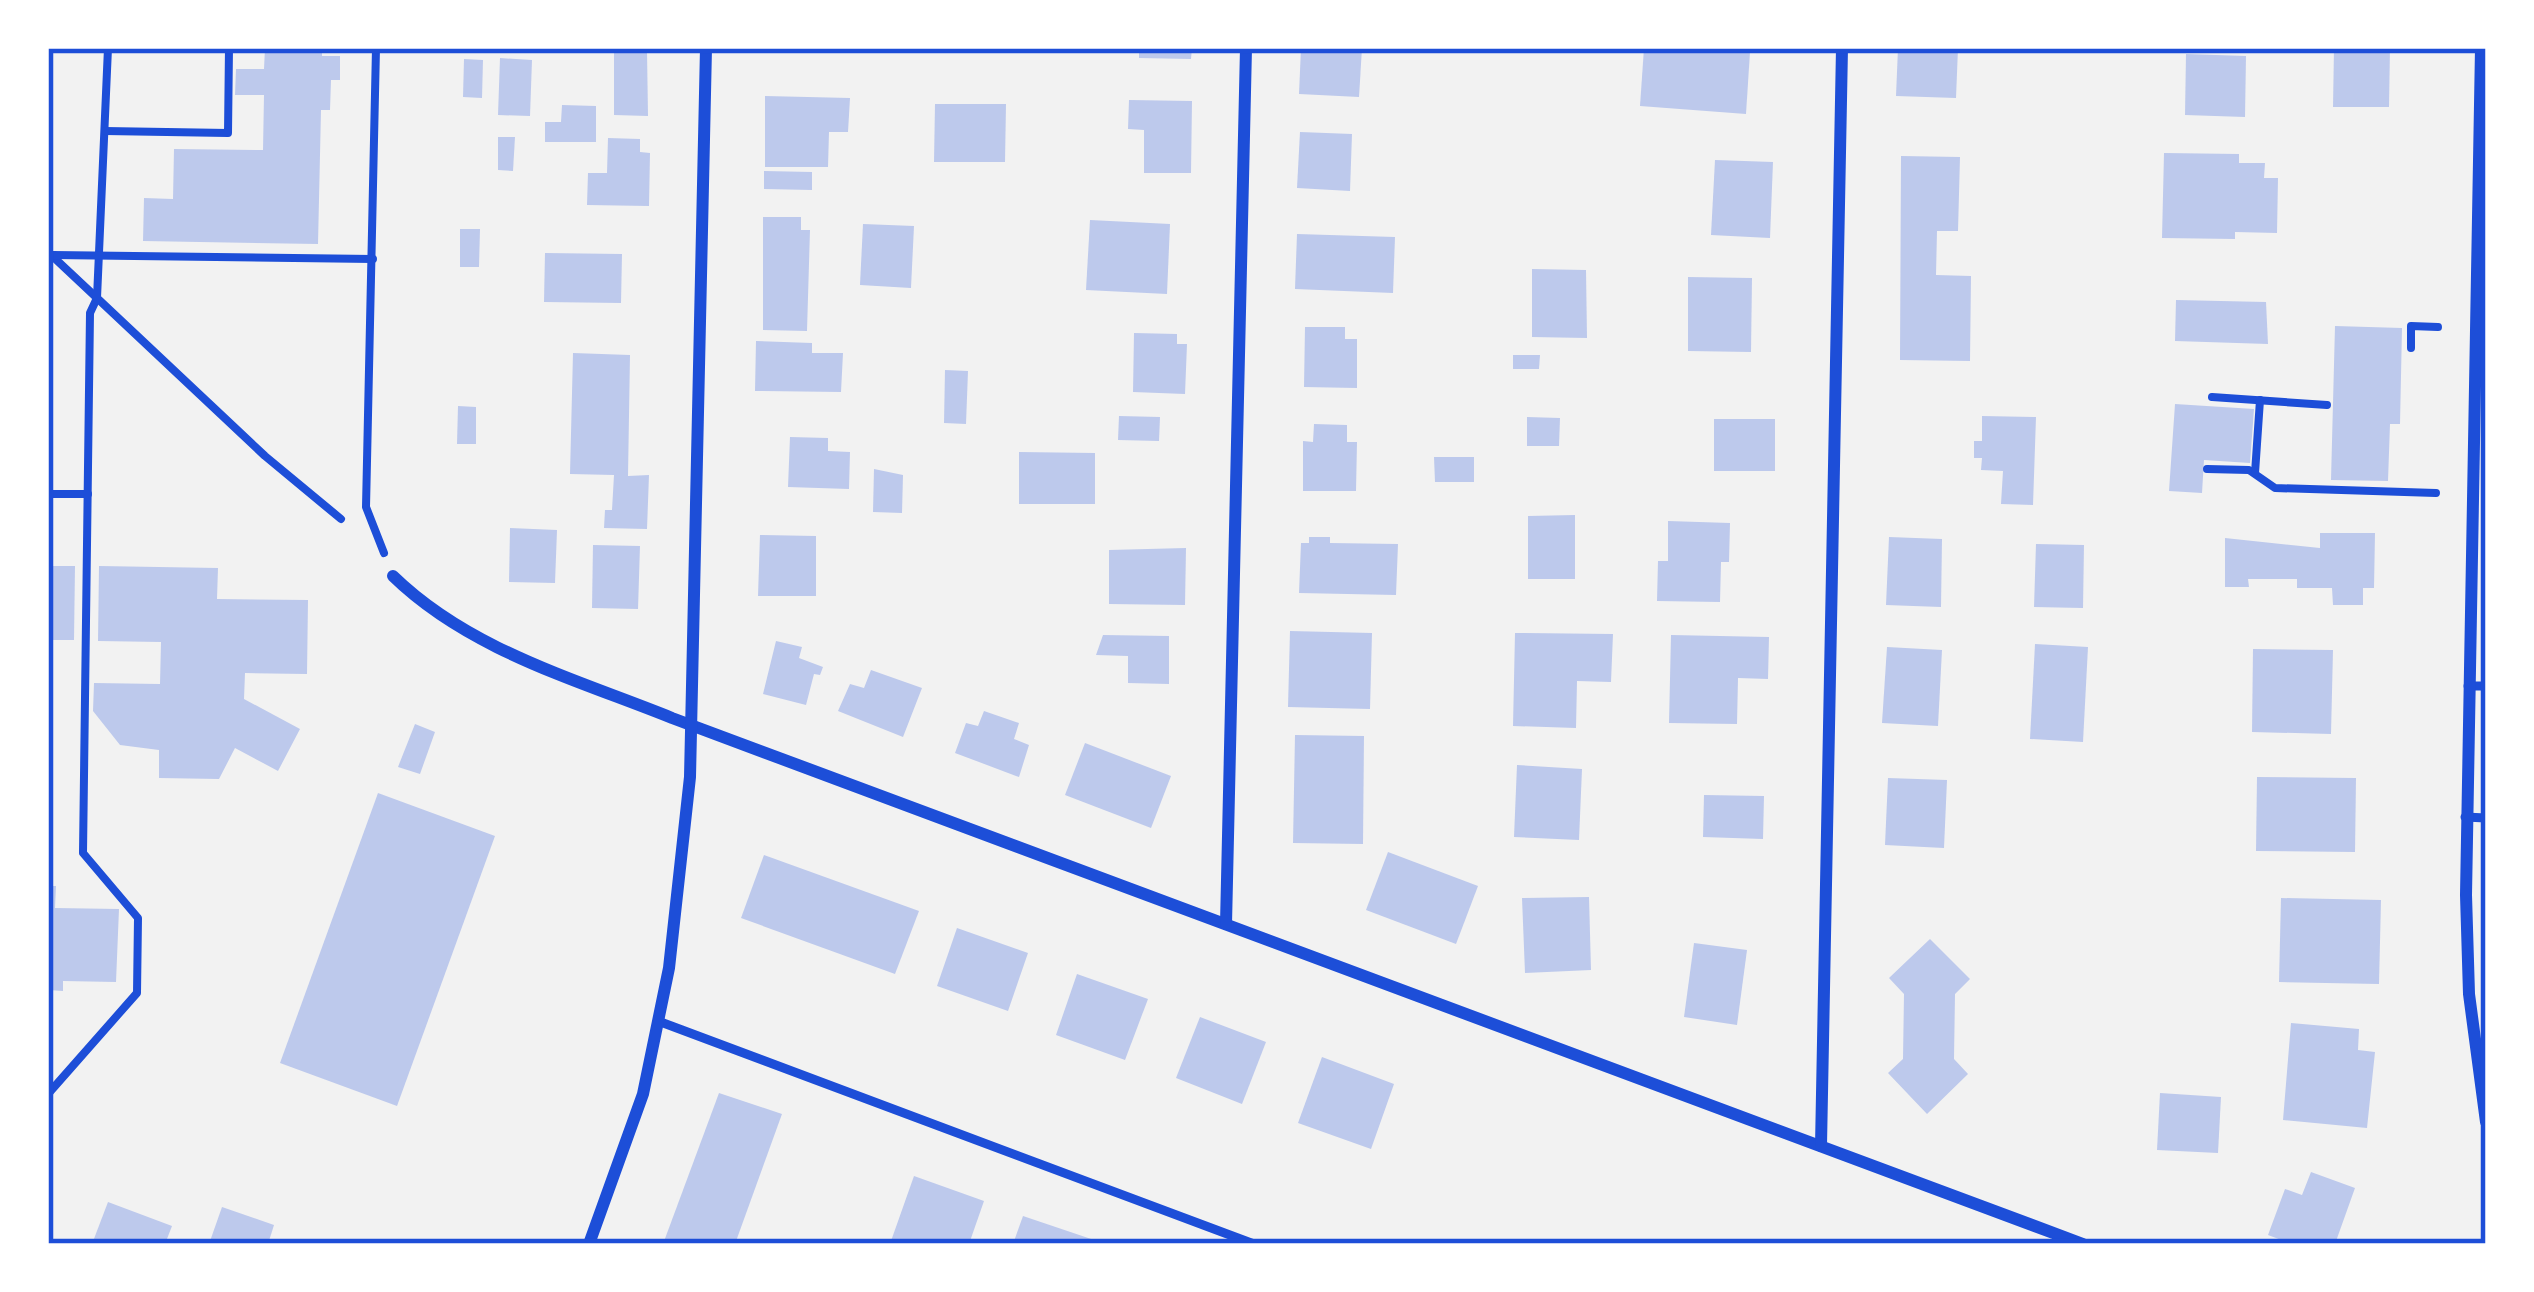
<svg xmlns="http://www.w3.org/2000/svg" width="2534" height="1292" font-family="'Roboto Condensed',sans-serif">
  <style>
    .building { fill: #bdc9ec }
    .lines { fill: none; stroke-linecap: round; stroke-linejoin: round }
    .path { stroke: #1d4ed8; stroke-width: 8 }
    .service { stroke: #1d4ed8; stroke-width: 9 }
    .minor { stroke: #1d4ed8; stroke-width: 12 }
    .neatline { fill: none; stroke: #1d4ed8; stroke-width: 4.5 }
  </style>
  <rect width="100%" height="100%" fill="#f2f2f2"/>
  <g class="building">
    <path d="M265,48h57v8h18v24h-9l-1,30h-9l-3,134 -175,-3 1,-43 29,1 1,-50 89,1 1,-55h-29l1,-26h28z"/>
    <path d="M1139,48h53l-1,11 -52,-1z"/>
    <path d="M1301,48h61l-3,49 -60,-3z"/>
    <path d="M1644,48l106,4 -4,62 -106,-8z"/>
    <path d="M1898,48h60l-2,50 -60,-2z"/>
    <path d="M2334,48h56l-1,59h-56z"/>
    <path d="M614,52h33l1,64 -34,-1z"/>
    <path d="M2186,54l60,2 -1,61 -60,-2z"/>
    <path d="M500,58l32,2 -2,56 -32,-1z"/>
    <path d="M464,59l19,1 -1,38 -19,-1z"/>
    <path d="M765,96l85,2 -2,34h-19l-1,35h-63z"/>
    <path d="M1129,100l63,1 -1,72h-47v-43l-16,-1z"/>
    <path d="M935,104h71l-1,58h-71z"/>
    <path d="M562,105l34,1v36h-51v-20h16z"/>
    <path d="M1300,132l52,2 -2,57 -53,-3z"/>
    <path d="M498,137h17l-2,34 -15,-1z"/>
    <path d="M608,138l32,1v13l10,1 -1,53 -62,-1 1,-32h19z"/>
    <path d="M2164,153l75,1v9h26l-1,15h14l-1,55 -42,-1v7l-73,-1z"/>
    <path d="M1901,156l59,1 -2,74h-21l-1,44 35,1 -1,85 -70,-1z"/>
    <path d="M1715,160l58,2 -3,76 -59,-3z"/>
    <path d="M764,171l48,1v18l-48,-1z"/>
    <path d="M763,217h38v13h9l-3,101 -44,-1z"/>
    <path d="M1090,220l80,4 -3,70 -81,-4z"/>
    <path d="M863,224l51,2 -3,62 -51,-3z"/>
    <path d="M460,229h20l-1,38h-19z"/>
    <path d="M1297,234l98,3 -2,56 -98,-4z"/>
    <path d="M545,253l77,1 -1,49 -77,-1z"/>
    <path d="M1532,269l54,1 1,68 -55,-1z"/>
    <path d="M1688,277l64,1 -1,74 -63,-1z"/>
    <path d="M2176,300l90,2 2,42 -93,-3z"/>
    <path d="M2335,326l67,2 -2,96h-10l-2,57 -57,-1z"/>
    <path d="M1305,327h40v12h12v49l-53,-1z"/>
    <path d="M1134,333l43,1v10h10l-2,50 -52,-2z"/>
    <path d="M756,341l56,2v10h31l-2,39 -86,-1z"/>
    <path d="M573,353l57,2 -2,121 21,-1 -2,54 -43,-1 1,-18h7l2,-35 -44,-1z"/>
    <path d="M1513,355h27l-1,14h-26z"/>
    <path d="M945,370l23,1 -2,53 -22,-1z"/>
    <path d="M2175,404l79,5 -4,54 -46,-3 -2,33 -33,-2z"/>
    <path d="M458,406l18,1v37h-19z"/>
    <path d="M1119,416l41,1 -1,24 -41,-1z"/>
    <path d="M1982,416l54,1 -3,88 -32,-1 2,-33 -22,-1 1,-12h-8v-17h8z"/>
    <path d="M1527,417l33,1 -1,28h-32z"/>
    <rect x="1714" y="419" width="61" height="52"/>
    <path d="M1314,424l33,1v17h10l-1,49h-53v-50l10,1z"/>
    <path d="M790,437l38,1v13l22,1 -1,37 -61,-2z"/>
    <path d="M1019,452l76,1v51h-76z"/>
    <path d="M1434,457h40v25h-39z"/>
    <path d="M874,469l29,6 -1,38 -29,-1z"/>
    <path d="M1575,515v64h-47v-63z"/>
    <path d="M1668,521l62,2 -1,39h-8l-1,40 -63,-1 1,-40h10z"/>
    <path d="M510,528l47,2 -2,53 -46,-1z"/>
    <path d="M2320,533h55l-1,55h-11v17h-30l-1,-17h-35v-9h-49l1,8h-24v-49l95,10z"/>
    <path d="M760,535l56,1v60h-58z"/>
    <path d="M1309,537h21v6l68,1 -2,51 -97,-2 2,-50h8z"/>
    <path d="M1889,537l53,2 -1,68 -55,-2z"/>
    <path d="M2036,544l48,1 -1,63 -49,-1z"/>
    <path d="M593,545l47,1 -2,63 -46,-1z"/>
    <path d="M1186,548l-1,57 -76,-1v-54z"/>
    <path d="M48,566h27l-1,74h-26z"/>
    <path d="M99,566l119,2 -1,31 91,1 -1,74 -62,-1 -1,26 56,30 -22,42 -43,-23 -16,31 -60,-1v-28l-39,-5 -27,-34 1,-28 66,1 1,-42 -63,-1z"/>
    <path d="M1290,631l82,2 -2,76 -82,-2z"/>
    <path d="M1515,633l98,1 -2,48 -34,-1 -1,47 -63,-2z"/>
    <path d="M1103,635l66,1v48l-41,-1v-27l-32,-1z"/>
    <path d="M1671,635l98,2 -1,42 -30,-1 -1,46 -68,-1z"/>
    <path d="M776,641l26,6 -3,11 24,9 -3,8 -6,-1 -8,31 -43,-11z"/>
    <path d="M2035,644l53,3 -5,95 -53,-3z"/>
    <path d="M1887,647l55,3 -4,76 -56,-3z"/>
    <path d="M2253,649l80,1 -2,84 -79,-2z"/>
    <path d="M871,670l51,18 -19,49 -65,-26 12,-27 14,4z"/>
    <path d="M984,711l35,12 -5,16 15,6 -10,32 -64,-24 11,-30 12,3z"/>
    <path d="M415,724l20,8 -15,42 -22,-7z"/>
    <path d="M1295,735l69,1 -1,108 -70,-1z"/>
    <path d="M1085,743l86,33 -20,52 -86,-33z"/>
    <path d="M1517,765l65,4 -3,71 -65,-3z"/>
    <path d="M2257,777l99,1 -1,74 -99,-1z"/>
    <path d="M1888,778l59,2 -3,68 -59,-3z"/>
    <path d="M378,793l117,43 -98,270 -117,-43z"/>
    <path d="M1704,795l60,1 -1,43 -60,-2z"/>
    <path d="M1388,852l90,34 -22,58 -90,-34z"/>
    <path d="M764,855l155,56 -24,63 -154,-56z"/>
    <path d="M48,886h8l-1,22 64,1 -3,73 -53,-1v10l-15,-1z"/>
    <path d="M1589,897l2,73 -66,3 -3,-75z"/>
    <path d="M2281,898l100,2 -2,84 -100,-2z"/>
    <path d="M957,928l71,25 -20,58 -71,-25z"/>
    <path d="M1930,939l40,40 -15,15 -1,65 14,15 -41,40 -39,-41 15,-14 1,-65 -15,-16z"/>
    <path d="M1694,943l53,7 -10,75 -53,-8z"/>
    <path d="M1077,974l71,25 -23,61 -69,-25z"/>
    <path d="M1200,1017l66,25 -24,62 -66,-26z"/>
    <path d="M2291,1023l68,6 -1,21 17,2 -8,76 -84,-8z"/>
    <path d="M1322,1057l72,27 -23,65 -73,-26z"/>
    <path d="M719,1093l63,21 -47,130h-72z"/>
    <path d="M2160,1093l61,4 -3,56 -61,-3z"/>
    <path d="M2311,1172l44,16 -20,56h-43l-24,-9 17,-46 17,6z"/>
    <path d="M914,1176l70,25 -15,43 -78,-3z"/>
    <path d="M108,1202l64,24 -7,18h-73z"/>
    <path d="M222,1207l52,18 -6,19h-59z"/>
    <path d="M1023,1216l80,27v1h-90z"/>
  </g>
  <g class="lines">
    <g class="path">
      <path d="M108,48l-11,250 168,158 76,63"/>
      <path d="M376,48l-10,459 18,46"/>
      <path d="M105,131l123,2 1,-85"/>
      <path d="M48,252l49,46 -7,15 -7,540 55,65 -1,75 -89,101"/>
      <path d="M53,255l320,4"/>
      <path d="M2411,348v-22l27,1"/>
      <path d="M2212,397l115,8"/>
      <path d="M2207,469l42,1 26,18 161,5"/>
      <path d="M2255,473l5,-73"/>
      <path d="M48,494h40"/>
    </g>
    <g class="service">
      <path d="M2468,686h18"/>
      <path d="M2465,817l21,1"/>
      <path d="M658,1021l596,223"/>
    </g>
    <g class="minor">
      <path d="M2481,48l-15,847 3,99 17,128"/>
      <path d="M393,576c76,74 182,103 279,142l1411,526"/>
      <path d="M1226,924l20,-876"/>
      <path d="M1821,1146l21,-1098"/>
      <path d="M589,1244l54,-150 26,-126 21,-191 16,-729"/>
    </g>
  </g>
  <rect width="2534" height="1292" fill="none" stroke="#ffffff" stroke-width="102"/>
  <rect x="51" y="51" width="2432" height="1190" class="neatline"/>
</svg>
